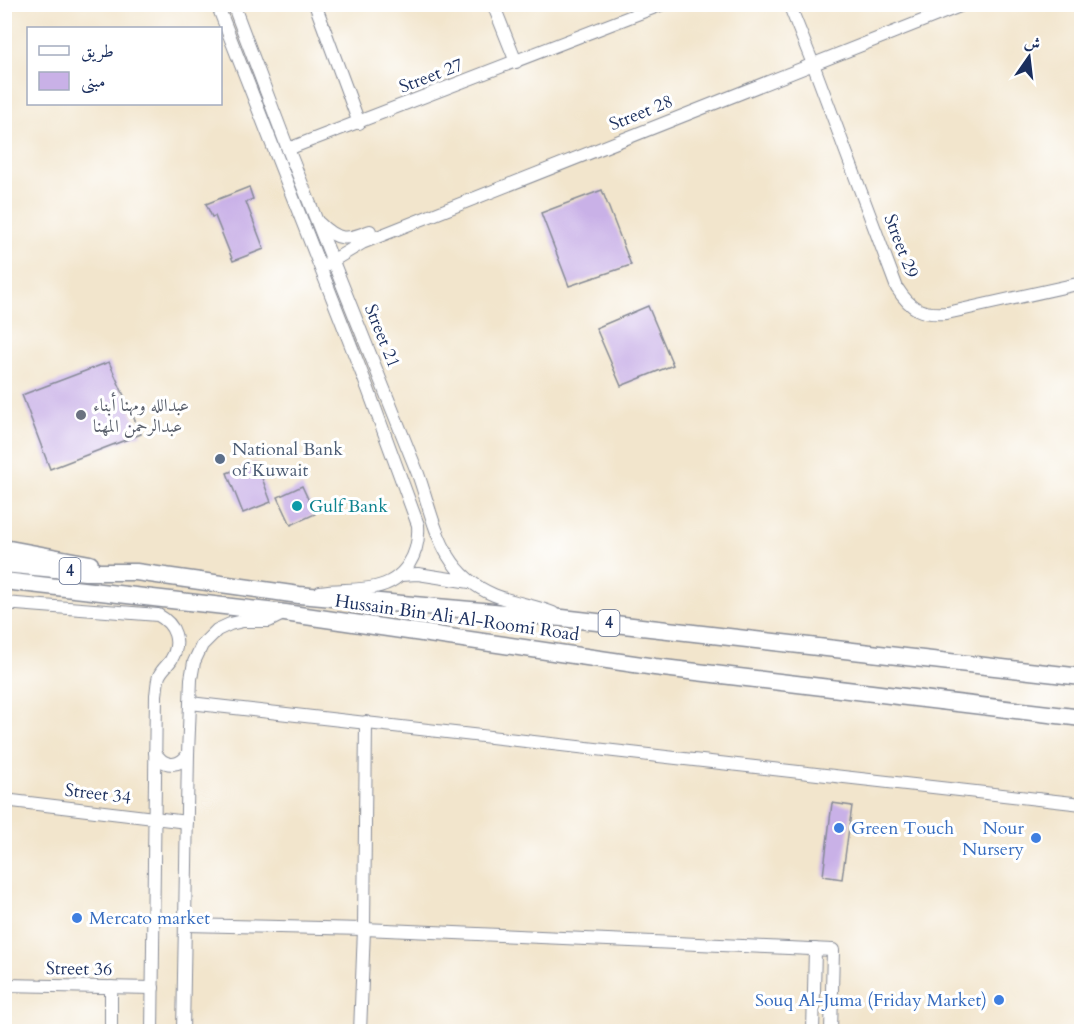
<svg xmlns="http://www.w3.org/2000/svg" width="1086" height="1036" font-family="Cardo,Amiri,serif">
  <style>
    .building { fill: #c9b1e7 }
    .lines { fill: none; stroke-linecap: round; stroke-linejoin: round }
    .minor-casing { stroke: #868a95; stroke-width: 14 }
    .highway-casing { stroke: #868a95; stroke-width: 19 }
    .minor { stroke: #fff; stroke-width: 12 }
    .highway { stroke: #fff; stroke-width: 16 }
    .worship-dot { fill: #6b7280; stroke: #fff; stroke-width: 2 }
    .service-dot { fill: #5c6f8a; stroke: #fff; stroke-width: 2 }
    .culture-dot { fill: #0f9aa8; stroke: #fff; stroke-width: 2 }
    .shop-dot { fill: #3f7fe0; stroke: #fff; stroke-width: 2 }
    .labels { text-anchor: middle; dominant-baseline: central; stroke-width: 6; stroke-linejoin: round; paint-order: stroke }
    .shield { fill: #fff; stroke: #5f6d8e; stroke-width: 1.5 }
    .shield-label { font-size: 16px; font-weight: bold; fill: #1b2f5e }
    .street-label { font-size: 18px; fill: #1b2f5e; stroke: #fff }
    .worship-label { font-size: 18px; fill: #5b616d; stroke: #fff; text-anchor: start }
    .service-label { font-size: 18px; fill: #4e5e75; stroke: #fff; text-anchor: start }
    .culture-label { font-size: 18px; fill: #0d838f; stroke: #fff; text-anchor: start }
    .shop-label { font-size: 18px; fill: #366cbe; stroke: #fff; text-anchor: start }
  </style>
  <rect width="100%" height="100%" fill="#fff"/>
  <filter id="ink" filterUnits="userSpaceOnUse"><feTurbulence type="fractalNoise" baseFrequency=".0167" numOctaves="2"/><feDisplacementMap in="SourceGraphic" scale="12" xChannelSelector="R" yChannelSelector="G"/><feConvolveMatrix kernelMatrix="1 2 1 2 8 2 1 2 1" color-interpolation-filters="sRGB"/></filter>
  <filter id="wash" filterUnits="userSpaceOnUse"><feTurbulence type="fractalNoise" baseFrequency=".008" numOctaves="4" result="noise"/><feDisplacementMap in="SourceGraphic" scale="24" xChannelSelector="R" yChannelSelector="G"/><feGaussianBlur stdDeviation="1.35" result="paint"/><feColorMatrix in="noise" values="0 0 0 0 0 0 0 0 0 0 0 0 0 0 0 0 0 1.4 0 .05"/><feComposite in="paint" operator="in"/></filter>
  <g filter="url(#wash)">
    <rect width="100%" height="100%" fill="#f2e5cc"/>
    <g id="blocks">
      <g class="building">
        <path d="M249,187l4,12 -7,3 18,47 -31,12 -18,-45 -3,1 -6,-13z"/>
        <path d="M602,190l29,75 -62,21 -28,-73z"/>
        <path d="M648,306l25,59 -52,21 -25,-58z"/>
        <path d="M109,362l32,72 -91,35 -28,-74z"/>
        <path d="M256,462l15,40 -28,11 -16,-40z"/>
        <path d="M302,486l13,28 -24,11 -13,-28z"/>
        <path d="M832,803l20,3 -10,73 -19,-3z"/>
      </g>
    </g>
  </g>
  <g filter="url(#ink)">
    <use href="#blocks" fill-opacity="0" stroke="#868a95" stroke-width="1.5"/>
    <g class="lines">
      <g class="minor-casing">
        <g id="minor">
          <path d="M217,4l151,385 50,136c2,29 -13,56 -43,62 -18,4 -37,2 -55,5"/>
          <path d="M233,4l55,145 130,325c17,48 22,99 76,121 19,8 40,10 59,18"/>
          <path d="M315,4l44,119"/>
          <path d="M493,4l23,58"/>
          <path d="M789,4l24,60 84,224c14,22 25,27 50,25l135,-30"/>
          <path d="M288,149l375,-145"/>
          <path d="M319,223c19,19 28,17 51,8"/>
          <path d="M327,264l35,-21 603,-239"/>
          <path d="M400,575l18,-1 52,8"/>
          <path d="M4,603l154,12c17,9 24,27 13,45 -4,6 -9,9 -12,16 -2,6 -2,13 -3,19l-4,337"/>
          <path d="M190,703l892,101"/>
          <path d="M155,752c8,15 24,16 33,2"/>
          <path d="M4,800l183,22"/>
          <path d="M186,925l178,4 469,21 -2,82"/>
          <path d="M4,985l149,3"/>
          <path d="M111,1032v-45"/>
          <path d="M183,1032l5,-278 3,-75 3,-17 8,-17 15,-15 13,-6 13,-3h26l16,-8"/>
          <path d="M360,1032l4,-103 2,-207"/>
          <path d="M813,1032l2,-83"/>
        </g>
      </g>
      <g class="highway-casing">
        <g id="highway">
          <path d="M4,548l86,16"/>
          <path d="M4,564l81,8h51l163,23 263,23 520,59"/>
          <path d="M4,581l281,32 370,54 427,51"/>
        </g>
      </g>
      <use href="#minor" class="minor"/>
      <use href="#highway" class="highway"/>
    </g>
  </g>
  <circle class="worship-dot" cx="81" cy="415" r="6"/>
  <circle class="service-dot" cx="220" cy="459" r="6"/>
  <circle class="culture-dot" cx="297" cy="506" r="6"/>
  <g class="shop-dot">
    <circle cx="839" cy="828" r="6"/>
    <circle cx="1036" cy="838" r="6"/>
    <circle cx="77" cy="918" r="6"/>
    <circle cx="999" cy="1000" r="6"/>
  </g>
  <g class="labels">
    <g class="shield">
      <rect x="59.5" y="558" width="21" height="26" rx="4.5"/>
      <rect x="598.5" y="610" width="21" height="26" rx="4.5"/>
    </g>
    <g class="shield-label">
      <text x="70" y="571">4</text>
      <text x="609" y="623">4</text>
    </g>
    <g class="street-label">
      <text transform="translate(431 76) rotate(-21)">Street 27</text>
      <text transform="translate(641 113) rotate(-22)">Street 28</text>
      <text transform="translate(901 246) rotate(69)">Street 29</text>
      <text transform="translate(382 336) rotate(68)">Street 21</text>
      <text transform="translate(457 618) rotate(8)">Hussain Bin Ali Al-Roomi Road</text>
      <text transform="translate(98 794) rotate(7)">Street 34</text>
      <text transform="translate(79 969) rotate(1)">Street 36</text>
    </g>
    <g class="worship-label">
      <text x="93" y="405">عبدالله ومهنا أبناء<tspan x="93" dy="21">عبدالرحمن المهنا</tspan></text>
    </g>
    <g class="service-label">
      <text x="232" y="449">National Bank<tspan x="232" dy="21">of Kuwait</tspan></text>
    </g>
    <g class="culture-label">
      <text x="309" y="506">Gulf Bank</text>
    </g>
    <g class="shop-label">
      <text x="851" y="828">Green Touch</text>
      <text x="1024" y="828" text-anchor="end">Nour<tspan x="1024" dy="21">Nursery</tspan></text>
      <text x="89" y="918">Mercato market</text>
      <text x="987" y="1000" text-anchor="end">Souq Al-Juma (Friday Market)</text>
    </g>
  </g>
  <rect width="1086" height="1036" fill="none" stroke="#fff" stroke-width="24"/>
  <rect x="27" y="27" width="195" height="78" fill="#ffffff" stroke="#a4acbf" stroke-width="1.5"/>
  <rect x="39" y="46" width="30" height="9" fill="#ffffff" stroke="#a4acbf" stroke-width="1.5"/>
  <text x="81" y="57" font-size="18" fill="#1b2f5e">طريق</text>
  <rect x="39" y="72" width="30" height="18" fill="#c9b1e7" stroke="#a4acbf" stroke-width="1.5"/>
  <text x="81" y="87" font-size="18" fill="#1b2f5e">مبنى</text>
  <g transform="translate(1029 57) rotate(14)" stroke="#ffffff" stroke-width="4.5" paint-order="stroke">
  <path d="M0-4.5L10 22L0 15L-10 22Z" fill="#1b2f5e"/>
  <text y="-9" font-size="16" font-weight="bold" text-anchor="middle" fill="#1b2f5e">ش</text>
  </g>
</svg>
